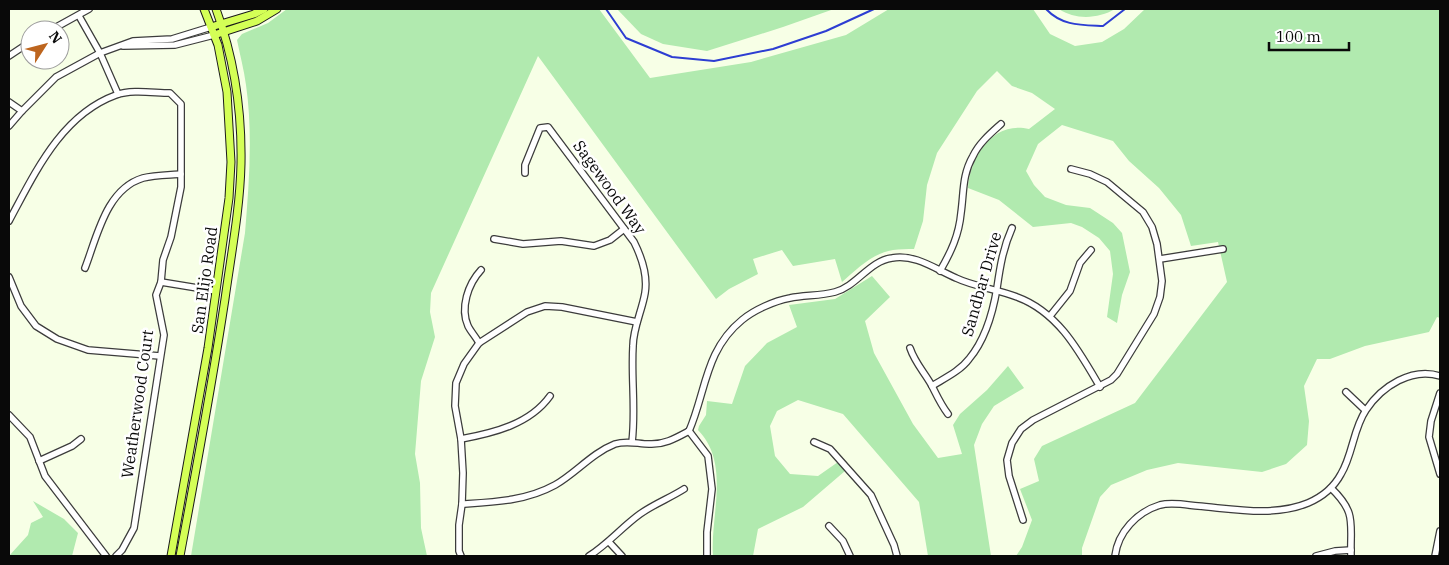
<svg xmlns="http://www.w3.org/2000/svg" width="1449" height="565" font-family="'IBM Plex Serif',serif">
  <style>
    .green { fill: #b1eaaf }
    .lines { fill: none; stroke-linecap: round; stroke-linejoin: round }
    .stream { stroke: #2d3ed2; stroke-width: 2 }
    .minor-casing { stroke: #3c3c3c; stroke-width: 8 }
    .major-casing { stroke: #1a1a1a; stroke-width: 9 }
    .minor { stroke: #fff; stroke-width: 5.5 }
    .major { stroke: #d4ff56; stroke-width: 7 }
    .labels { text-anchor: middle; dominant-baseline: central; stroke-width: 5; stroke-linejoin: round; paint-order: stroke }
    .street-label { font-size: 16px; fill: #090909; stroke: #fff }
  </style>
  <rect width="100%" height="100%" fill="#f7ffe6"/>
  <g class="green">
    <path d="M287,9h312l51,69 101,-16 95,-27 43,-26h144l17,25 25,12 27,-4 22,-13 21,-20h295v309l-3,-1 -8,15 -64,14 -35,13h-13l-13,27 5,35 -2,24 -21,19 -24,8 -84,-9 -31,7 -36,15 -11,12 -18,51v8h-66l6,-9 10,-27 -12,-31 19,-8 -5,-22 8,-13 93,-43 92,-121 -9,-40 -27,4 -10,-31 -22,-27 -30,-27 -16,-20 -51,-16 -24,19 -12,27 8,14 11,12 21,8 24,3 23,15 9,10 8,39 -8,23 -5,28 -10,-6 6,-43 -3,-23 -11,-13 -17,-11 -11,-4 -38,4 -34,-27 -31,-12c2,-31 25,-68 61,-59l26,-20 -23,-16 -20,-7 -15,-15 -20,20 -40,62 -10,32 -4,36 -9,28c-7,0 -14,0 -21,1 -20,3 -36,19 -51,32l-7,-23 -42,7 -11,-16 -29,9 5,15 -29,15 -13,10 -178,-243 -107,237 -1,19 5,25 -14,44 -6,73 5,29 1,45 6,28h-236l54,-323c4,-49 8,-99 1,-148 -2,-15 -6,-30 -9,-45l5,-6 26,-11z"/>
    <path d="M617,9h217l-51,18 -76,24 -44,-7 -22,-10z"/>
    <path d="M1059,9h56c-17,10 -40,11 -56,0z"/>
    <path d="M872,276l18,21 -25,24 9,32 39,71 25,34 24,-4 -9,-29 7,-11 27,-24 21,-24 16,22 -30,18 -12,18 -8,21 17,111h-63l-9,-54 -76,-88 -45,-14 -21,11 -7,15 5,30 15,18 28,2 20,-14 7,9 -42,36 -45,22 -5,27h-40c-3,-41 18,-92 -15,-126l1,-4 7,-11 1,-14 25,3 13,-38 22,-23 30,-16 -8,-22 46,-6z"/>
    <path d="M33,501l31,18 14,14 -6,23h-63l19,-21 3,-12 12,-6z"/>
  </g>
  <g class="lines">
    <g class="stream">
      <path d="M606,9l20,29 46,19 42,4 59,-12 53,-18 48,-22"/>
      <path d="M1046,9c16,17 35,16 57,17l22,-17"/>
    </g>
    <g class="minor-casing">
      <g id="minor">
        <path d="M79,16l21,37 18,41"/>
        <path d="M51,30l38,-21"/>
        <path d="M123,46l52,-1 39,-10"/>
        <path d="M9,56l21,-14"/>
        <path d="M9,102l13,9"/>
        <path d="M9,126l13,-15 34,-34 44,-24 33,-12 39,-2 39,-12"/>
        <path d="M525,173v-8l15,-37 8,-1 86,115c8,16 14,33 11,51 -3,18 -12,35 -12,53 -2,32 3,64 -1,96"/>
        <path d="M9,221c26,-48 52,-106 107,-126 16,-6 38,-2 54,-2l11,11v83l-10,50 -8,23 -2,22 -5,13 8,40 -30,193 -12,22 -6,6"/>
        <path d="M494,239l29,5 38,-3 33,5 16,-6 14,-11"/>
        <path d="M1160,259l63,-10"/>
        <path d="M85,268c12,-31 21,-79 58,-90 11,-3 26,-3 38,-4"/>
        <path d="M940,271c11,-19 19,-36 21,-58 3,-21 1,-38 12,-57 6,-13 18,-23 28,-32"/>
        <path d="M9,277l12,29 15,20 21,13 31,11 72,6"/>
        <path d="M161,282l55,9"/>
        <path d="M1050,316l20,-25 10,-28 11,-13"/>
        <path d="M479,343c-3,-6 -8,-11 -11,-17 -8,-18 0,-42 13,-56"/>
        <path d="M910,348c5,15 15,25 22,38 5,10 9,19 16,28"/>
        <path d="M932,386c13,-8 28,-15 37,-27 16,-19 24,-47 28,-71 3,-21 6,-40 15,-60"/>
        <path d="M1346,392l19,18"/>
        <path d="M1440,393l-9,28 -2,16 11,37"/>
        <path d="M9,415l21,22 15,39 61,80"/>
        <path d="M689,431c17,-39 16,-81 53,-111 12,-10 32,-19 48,-22 14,-3 30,-2 45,-6 22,-6 34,-31 57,-34 24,-4 43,11 64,20 19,9 41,11 61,19 41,15 62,54 83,90"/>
        <path d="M689,431l19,25 4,33 -5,43v24"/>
        <path d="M461,439c33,-6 69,-15 89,-43"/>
        <path d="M814,442l16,7 41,46 23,50 3,11"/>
        <path d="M39,461l33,-15 9,-7"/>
        <path d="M1331,488c26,25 19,35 20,68"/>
        <path d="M462,504c32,-2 64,-3 93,-19 21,-12 37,-32 60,-41 12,-4 23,0 34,0 15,1 27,-6 40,-13"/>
        <path d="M1023,520l-14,-44 -2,-16 5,-17 9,-14 12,-9 78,-40 6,-6 37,-60 6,-17 2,-16 -5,-37 -5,-17 -9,-15 -36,-30 -17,-8 -19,-5"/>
        <path d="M829,526l14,15 7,15"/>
        <path d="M609,542l13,14"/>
        <path d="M461,556l-2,-5v-26l3,-21 1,-31 -2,-34 -6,-33 1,-23 8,-19 15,-21 48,-31 18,-6 17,1 75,15"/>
        <path d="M589,556c19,-12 33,-29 51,-42 14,-10 30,-16 44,-25"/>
        <path d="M1115,556c3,-24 22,-44 45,-51 12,-3 27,0 38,1 36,3 76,11 110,-3 14,-6 26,-16 33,-29 12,-20 12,-45 25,-64 16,-24 46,-43 74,-34"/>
        <path d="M1316,556l19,-5 16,-1"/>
        <path d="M1435,556l5,-25"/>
      </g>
    </g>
    <g class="major-casing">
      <g id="major">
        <path d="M211,27l43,-13 10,-5"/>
        <path d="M214,35l43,-14 20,-12"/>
        <path d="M171,556l37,-208 21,-150 2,-36 -4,-70 -9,-47 -14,-36"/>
        <path d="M180,556c16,-85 32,-171 45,-257 6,-44 15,-90 16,-135 1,-52 -7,-106 -25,-155"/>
      </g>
    </g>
    <use href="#minor" class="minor"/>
    <use href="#major" class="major"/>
  </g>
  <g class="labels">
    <g class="street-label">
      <text transform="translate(610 187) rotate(54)">Sagewood Way</text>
      <text transform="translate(204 280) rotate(-82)">San Elijo Road</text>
      <text transform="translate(981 284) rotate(-74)">Sandbar Drive</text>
      <text transform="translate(137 404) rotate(-82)">Weatherwood Court</text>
    </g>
  </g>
  <rect width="1449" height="565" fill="none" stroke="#090909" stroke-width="20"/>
  <g transform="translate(45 45) rotate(54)"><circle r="24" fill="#ffffff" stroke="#9d9d9d"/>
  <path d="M0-4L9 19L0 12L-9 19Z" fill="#bd651e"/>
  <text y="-8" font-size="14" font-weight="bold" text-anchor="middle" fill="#090909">N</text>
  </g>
  <path d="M1269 42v8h80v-8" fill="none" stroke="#090909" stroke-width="2.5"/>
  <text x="1276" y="42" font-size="15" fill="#090909" stroke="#ffffff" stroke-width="4" paint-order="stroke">100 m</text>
</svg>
